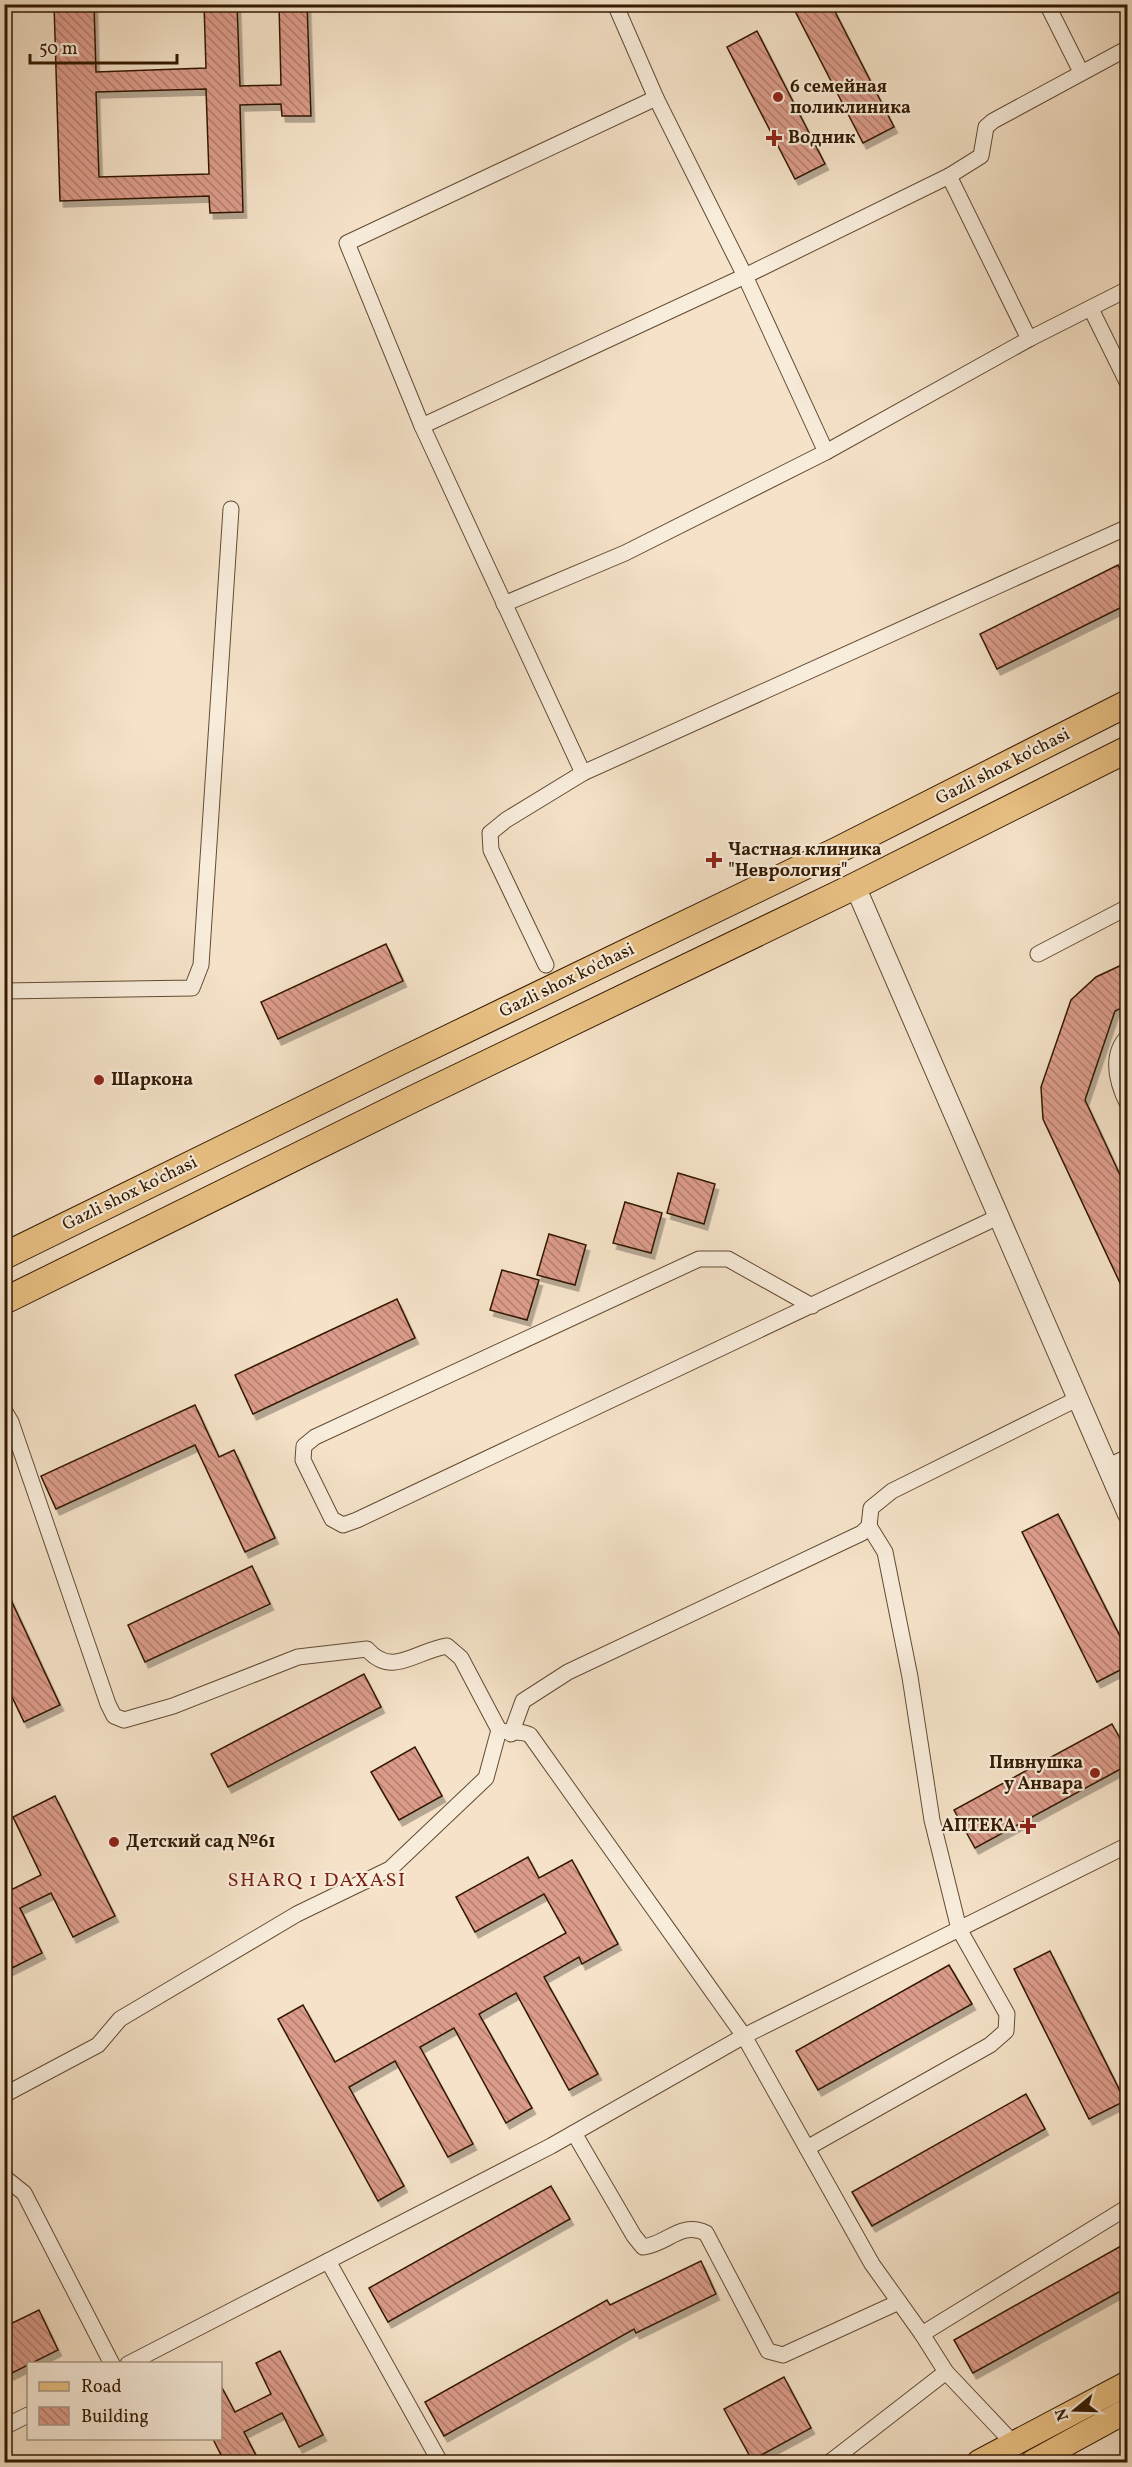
<svg xmlns="http://www.w3.org/2000/svg" width="1132" height="2467" font-family="Vollkorn,serif">
  <style>
    .building { fill: url(#building-back-hatch); stroke: #321900; stroke-width: 1.5; fill-rule: evenodd; filter: url(#shadow) }
    .lines { fill: none; stroke-linecap: round; stroke-linejoin: round }
    .minor-casing { stroke: #634b32; stroke-width: 17 }
    .tertiary-casing { stroke: #634b32; stroke-width: 22 }
    .primary-casing { stroke: #321900; stroke-width: 26 }
    .trunk-casing { stroke: #321900; stroke-width: 28 }
    .minor { stroke: #f8ecdb; stroke-width: 15 }
    .tertiary { stroke: #f8ecdb; stroke-width: 20 }
    .primary { stroke: #eac184; stroke-width: 24 }
    .trunk { stroke: #eac184; stroke-width: 26 }
    .poi-dot { fill: #8f2418; stroke: #f8ecdb; stroke-width: 2 }
    .labels { text-anchor: middle; dominant-baseline: central; stroke-width: 4.5; stroke-linejoin: round; paint-order: stroke }
    .poi-label { font-size: 18px; font-weight: bold; fill: #321900; stroke: #f8ecdb; text-anchor: start }
    .street-label { font-size: 18px; fill: #321900; stroke: #f8ecdb }
    .neighbourhood-label { font-size: 20px; letter-spacing: 1.5px; fill: #7a1f14; stroke: #f8ecdb }
  </style>
  <defs>
    <pattern id="building-back-hatch" width="6" height="6" patternUnits="userSpaceOnUse" patternTransform="scale(1.5)"><rect width="6" height="6" fill="#dc9c8b"/><path d="M-1 5l2 2M0 0l6 6M5-1l2 2" fill="none" stroke="#b37e6f"/></pattern>
    <filter id="shadow"><feDropShadow dx="3.5" dy="6" stdDeviation="0" flood-color="#0004"/></filter>
  </defs>
  <rect width="100%" height="100%" fill="#f5e2c8"/>
  <filter id="stains"><feTurbulence type="fractalNoise" baseFrequency=".00333" numOctaves="4"/><feColorMatrix values="0 0 0 0 .2 0 0 0 0 .09 0 0 0 0 .02 0 0 0 .5 -.17"/></filter>
  <radialGradient id="worn" r=".72"><stop offset=".6" stop-color="#630" stop-opacity="0"/><stop offset="1" stop-color="#630" stop-opacity=".3"/></radialGradient>
  <g class="building">
    <path d="M54,4h40l2,68 110,-4 -2,-64h33l3,82 41,-1 -2,-81h28l4,112h-29l-1,-12 -41,1 3,107 -33,1 -1,-17 -149,5zM206,89l3,85 -110,3 -3,-85z"/>
    <path d="M806,4h25l63,123 -31,16 -68,-132z"/>
    <path d="M757,31l68,133 -30,15 -68,-132z"/>
    <path d="M1118,565l10,20v19l-131,65 -17,-35z"/>
    <path d="M386,944l17,37 -125,58 -17,-37z"/>
    <path d="M1128,962v43l-13,6 -30,89 43,92v108l-85,-181 -2,-32 30,-87 25,-23z"/>
    <path d="M678,1173l37,11 -11,40 -37,-11z"/>
    <path d="M625,1202l37,11 -11,40 -38,-10z"/>
    <path d="M549,1234l37,11 -11,40 -38,-10z"/>
    <path d="M502,1270l37,10 -12,40 -37,-10z"/>
    <path d="M397,1299l18,39 -162,76 -18,-39z"/>
    <path d="M195,1405l24,52 15,-7 41,88 -30,14 -50,-107 -139,64 -15,-33z"/>
    <path d="M1058,1514l70,138v14l-31,16 -75,-150z"/>
    <path d="M252,1566l18,38 -125,58 -17,-37z"/>
    <path d="M4,1585l56,120 -36,17 -20,-42z"/>
    <path d="M364,1674l17,33 -153,80 -17,-33z"/>
    <path d="M1112,1724l16,29v12l-153,83 -21,-38z"/>
    <path d="M415,1747l27,49 -43,24 -28,-48z"/>
    <path d="M55,1796l60,120 -42,21 -22,-44 -31,15 22,45 -38,19v-95l7,13 30,-15 -28,-58z"/>
    <path d="M528,1857l11,21 33,-18 46,84 -36,20 -3,-7 -35,20 54,97 -29,16 -53,-97 -37,21 53,94 -26,15 -52,-95 -34,19 53,97 -25,13 -53,-96 -46,26 55,99 -26,15 -100,-182 25,-14 32,57 231,-129 -22,-39 -69,38 -19,-35z"/>
    <path d="M1050,1951l75,150 -36,18 -75,-150z"/>
    <path d="M949,1965l23,39 -154,86 -22,-39z"/>
    <path d="M1026,2094l19,35 -173,97 -20,-34z"/>
    <path d="M551,2186l19,33 -182,103 -19,-34z"/>
    <path d="M1128,2242v45l-155,86 -19,-33z"/>
    <path d="M701,2261l15,33 -80,39 -2,-4 -190,107 -19,-34 182,-102 3,5z"/>
    <path d="M39,2310l19,40 -48,24 -6,-11v-36z"/>
    <path d="M280,2351l43,84 -24,12 -17,-34 -38,19 16,31h-35l-12,-24h7v-55l15,28 36,-18 -15,-31z"/>
    <path d="M784,2377l27,51 -59,32 -28,-51z"/>
  </g>
  <g class="lines">
    <g class="minor-casing">
      <g id="minor">
        <path d="M615,4l41,94 89,178 81,176"/>
        <path d="M1047,4l34,68"/>
        <path d="M949,176l80,163"/>
        <path d="M1091,309l37,75"/>
        <path d="M422,426l323,-150 204,-100 32,-20 5,-29 7,-6 135,-73"/>
        <path d="M504,604l121,-51 201,-101 203,-113 99,-50"/>
        <path d="M583,773l-161,-347 -75,-183 309,-145"/>
        <path d="M1038,954l90,-47"/>
        <path d="M546,965l-55,-115 -1,-17 16,-13 77,-47 545,-246"/>
        <path d="M4,991l188,-3 9,-23 30,-456"/>
        <path d="M1128,1036c-19,20 -11,47 0,69"/>
        <path d="M812,1306l-84,-47h-29l-384,178 -11,9 -1,14 29,59 11,6 14,-5 641,-303"/>
        <path d="M4,1410l7,12 97,282 6,12 10,4 49,-14 125,-49 69,-8c25,29 48,2 80,-3l14,12 38,72c12,4 21,0 31,5l214,301 128,228 50,70 24,38 68,72"/>
        <path d="M1106,1467l22,-10"/>
        <path d="M511,1734l12,-33 45,-29 294,-139 7,-7 2,-18 21,-17 185,-92"/>
        <path d="M4,2095l94,-50 22,-26 177,-105 93,-45 96,-91 13,-48"/>
        <path d="M574,2133l60,103 9,11c25,-3 37,-26 63,-14l62,118 15,4 116,-53"/>
        <path d="M807,2148l183,-103 16,-14 1,-17 -48,-85 -27,-109 -22,-143 -25,-125 -16,-26"/>
        <path d="M4,2177l20,16 88,171"/>
        <path d="M328,2261l112,201"/>
        <path d="M922,2334l206,-127"/>
        <path d="M128,2364l423,-218 193,-110 384,-191"/>
        <path d="M4,2427l24,-12"/>
        <path d="M830,2462l116,-90"/>
      </g>
    </g>
    <g class="tertiary-casing">
      <path id="tertiary" d="M855,886l273,628"/>
    </g>
    <g class="primary-casing">
      <g id="primary">
        <path d="M979,2462l149,-79"/>
        <path d="M1033,2462l95,-52"/>
      </g>
    </g>
    <g class="trunk-casing">
      <g id="trunk">
        <path d="M4,1256l393,-193 441,-213 290,-147"/>
        <path d="M4,1301l409,-202 442,-213 273,-137"/>
      </g>
    </g>
    <use href="#minor" class="minor"/>
    <use href="#tertiary" class="tertiary"/>
    <use href="#primary" class="primary"/>
    <use href="#trunk" class="trunk"/>
  </g>
  <g class="poi-dot">
    <circle cx="778" cy="97" r="6"/>
    <path d="M771 129h6v6h6v6h-6v6h-6v-6h-6v-6h6z"/>
    <path d="M711 851h6v6h6v6h-6v6h-6v-6h-6v-6h6z"/>
    <circle cx="99" cy="1080" r="6"/>
    <circle cx="1095" cy="1773" r="6"/>
    <path d="M1025 1817h6v6h6v6h-6v6h-6v-6h-6v-6h6z"/>
    <circle cx="114" cy="1842" r="6"/>
  </g>
  <g class="labels">
    <g class="poi-label">
      <text x="790" y="87">6 семейная<tspan x="790" dy="21">поликлиника</tspan></text>
      <text x="788" y="138">Водник</text>
      <text x="728" y="850">Частная клиника<tspan x="728" dy="21">"Неврология"</tspan></text>
      <text x="111" y="1080">Шаркона</text>
      <text x="1083" y="1763" text-anchor="end">Пивнушка<tspan x="1083" dy="21">у Анвара</tspan></text>
      <text x="1016" y="1826" text-anchor="end">АПТЕКА</text>
      <text x="126" y="1842">Детский сад №61</text>
    </g>
    <g class="street-label">
      <text transform="translate(1003 767) rotate(-27)">Gazli shox ko'chasi</text>
      <text transform="translate(567 981) rotate(-26)">Gazli shox ko'chasi</text>
      <text transform="translate(130 1194) rotate(-26)">Gazli shox ko'chasi</text>
    </g>
    <g class="neighbourhood-label">
      <text x="317" y="1881">SHARQ 1 DAXASI</text>
    </g>
  </g>
  <rect width="1132" height="2467" fill="none" stroke="#f5e2c8" stroke-width="24"/>
  <rect x="6" y="6" width="1120" height="2455" fill="none" stroke="#321900" stroke-width="3"/>
  <rect x="12" y="12" width="1108" height="2443" fill="none" stroke="#321900" stroke-width="1.5"/>
  <rect x="27" y="2362" width="195" height="78" fill="#f8ecdb" stroke="#a99883" stroke-width="1.5"/>
  <rect x="39" y="2382" width="30" height="9" fill="#eac184" stroke="#a99883" stroke-width="1.5"/>
  <text x="81" y="2392" font-size="18" fill="#321900">Road</text>
  <rect x="39" y="2407" width="30" height="18" fill="url(#building-back-hatch)" stroke="#a99883" stroke-width="1.5"/>
  <text x="81" y="2422" font-size="18" fill="#321900">Building</text>
  <g transform="translate(1075 2410) rotate(251)" stroke="#f8ecdb" stroke-width="4.5" paint-order="stroke">
  <path d="M0-4.5L10 22L0 15L-10 22Z" fill="#321900"/>
  <text y="-9" font-size="16" font-weight="bold" text-anchor="middle" fill="#321900">N</text>
  </g>
  <path d="M30 54v9h147v-9" fill="none" stroke="#321900" stroke-width="3"/>
  <text x="39" y="54" font-size="18" fill="#321900" stroke="#f8ecdb" stroke-width="4.5" paint-order="stroke">50 m</text>
  <rect width="100%" height="100%" filter="url(#stains)"/>
  <rect width="100%" height="100%" fill="url(#worn)"/>
</svg>
